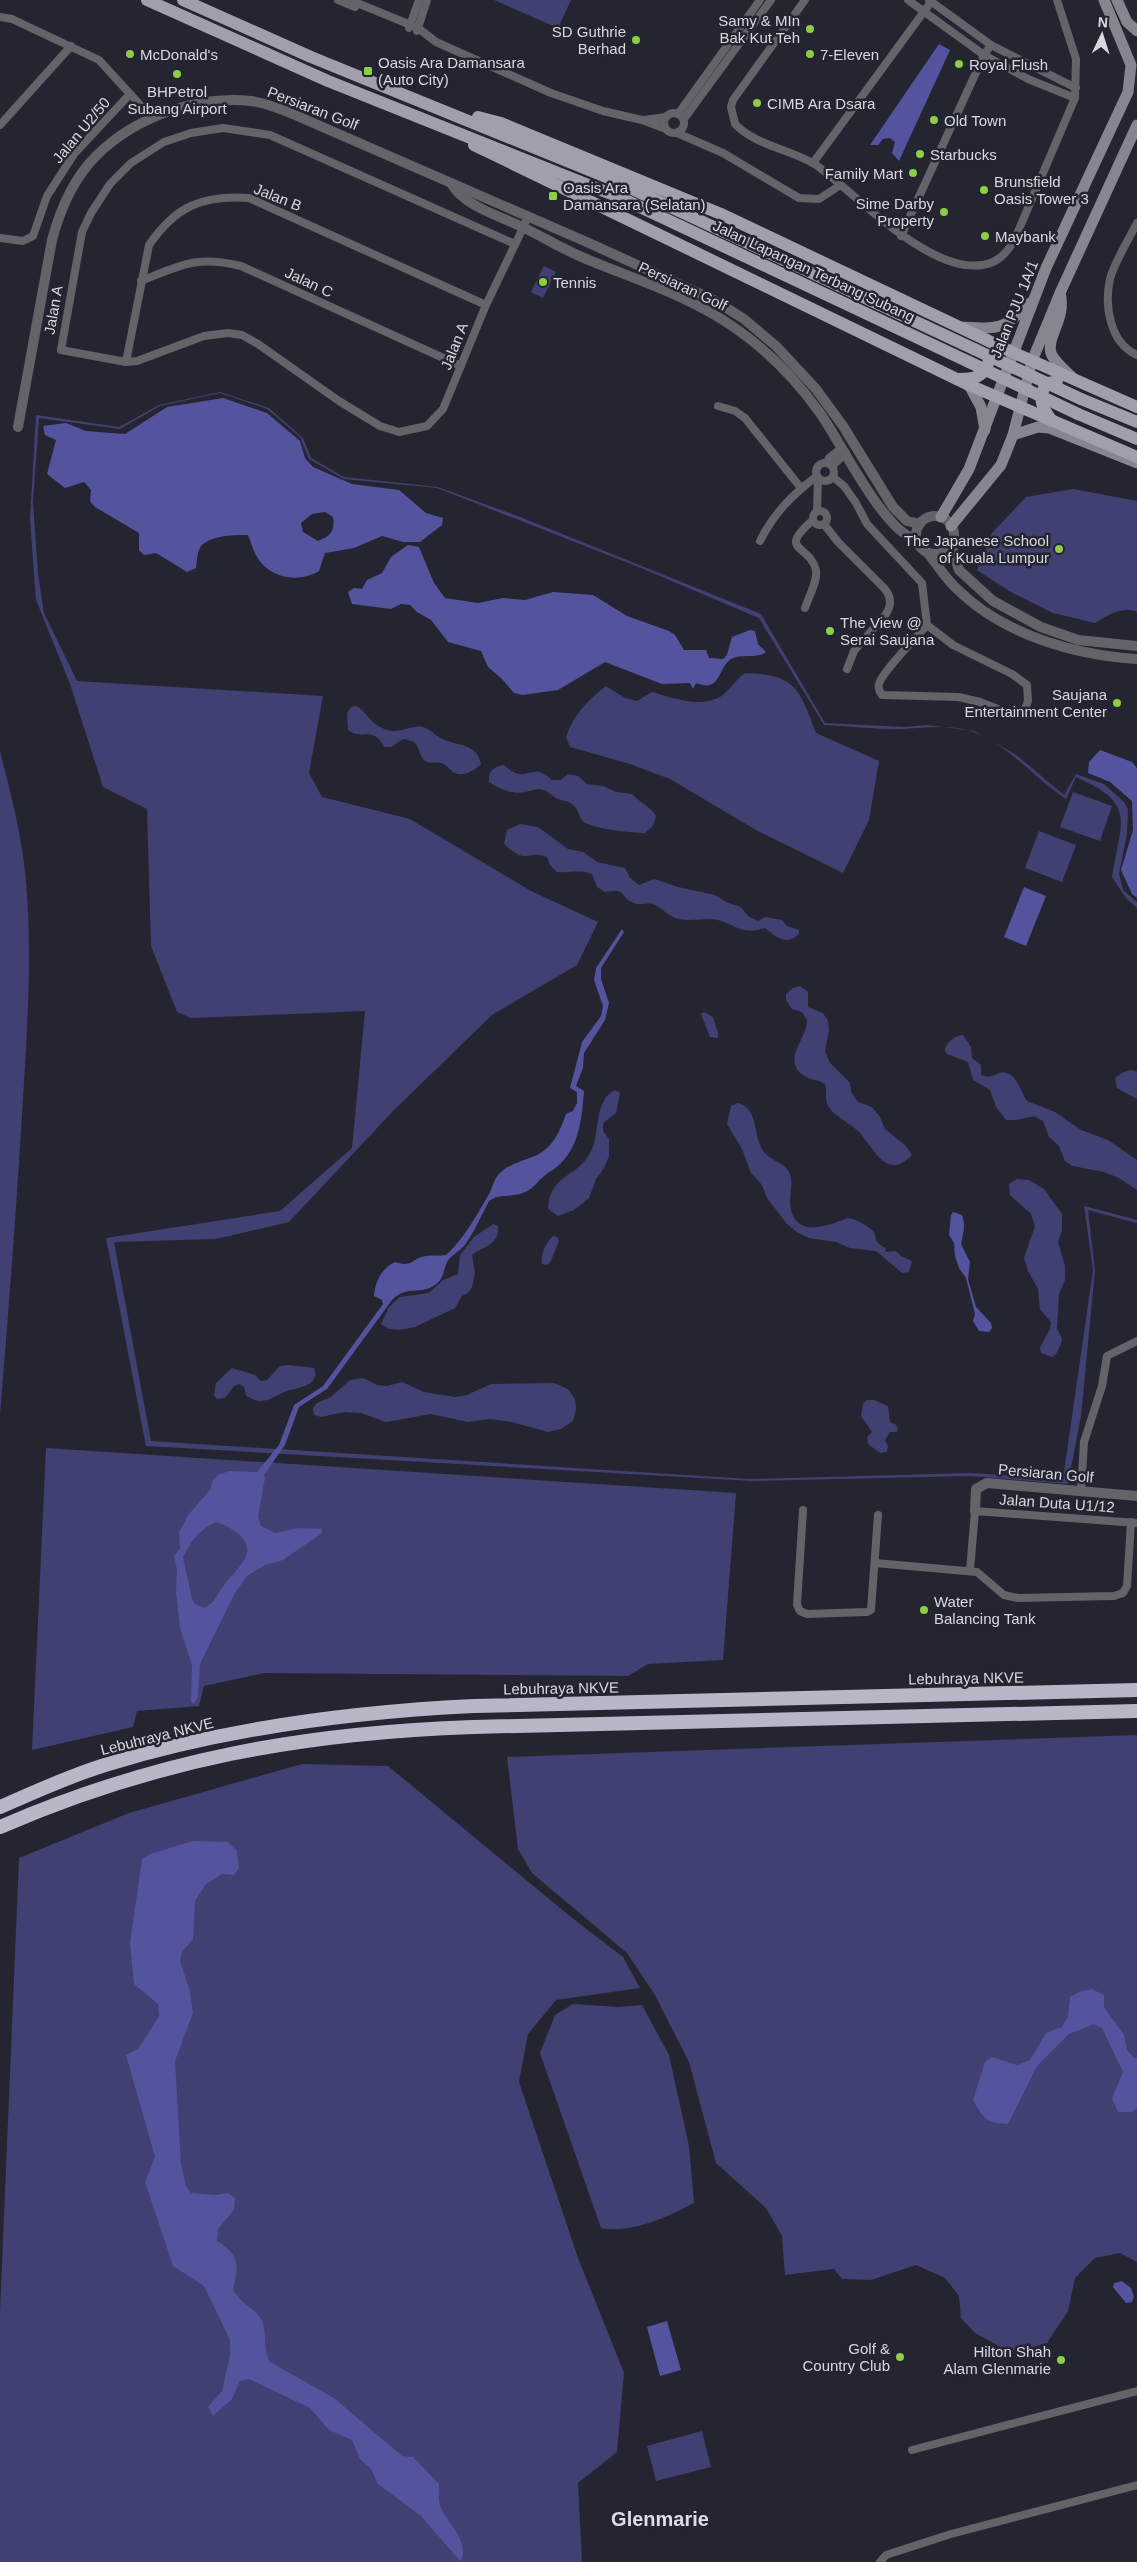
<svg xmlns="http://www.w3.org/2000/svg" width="1137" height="2562" font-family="Arial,sans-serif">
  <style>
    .green { fill: #404072 }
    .water { fill: #54539e; fill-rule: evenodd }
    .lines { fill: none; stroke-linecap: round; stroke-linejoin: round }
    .minor { stroke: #636369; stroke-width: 8 }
    .tertiary { stroke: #636369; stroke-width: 10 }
    .secondary { stroke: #85868f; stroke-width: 11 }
    .primary { stroke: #9fa0ac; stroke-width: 12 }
    .motorway { stroke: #b7b8c7; stroke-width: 14 }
    .primary-bridge { stroke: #9fa0ac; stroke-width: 12 }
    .poi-dot { fill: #8cce45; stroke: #242530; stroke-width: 2 }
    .labels { text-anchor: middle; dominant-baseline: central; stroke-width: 5; stroke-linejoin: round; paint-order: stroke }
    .poi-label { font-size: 15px; fill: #d7d8df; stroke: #242530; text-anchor: start }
    .street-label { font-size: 15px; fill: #d7d8df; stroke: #242530 }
    .district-label { font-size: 20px; font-weight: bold; fill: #dbddec; stroke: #242530 }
  </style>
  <rect width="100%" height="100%" fill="#242530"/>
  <g class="green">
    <path d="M494,0h77l-13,28z"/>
    <path d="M544,266l12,6 -13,26 -12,-6z"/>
    <path d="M220,392l49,16 34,30 8,20 33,19 94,10 82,30 241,97 64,109 80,4 22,-2 47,6 41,23 49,41 12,-21 28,10 20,18 4,7 -1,25 -8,40 4,16 14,12v6l-11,-10 -14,-21c9,-58 25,-73 -36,-100l-10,22c-32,-21 -57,-54 -93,-67 -22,-8 -47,-4 -69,-3 -26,1 -54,-3 -80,-4l-65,-107 -118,-50 -204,-80 -93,-9 -35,-20 -9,-22 -33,-28 -47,-16 -60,13 -40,23 -81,-11 -6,84 5,72 6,39 33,68 246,15 -14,77 13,24 88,22 121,72 67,31 -21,43 -85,50 -99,96 -104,111 -73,17 -102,3 37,199 598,38 222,-6 92,6 30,-209 -9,-64 53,14v3l-49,-13 7,61 -14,145 -13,68 -97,-8 -219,5 -606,-35 -40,-208 174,-27 72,-63 13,-137 -174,7 -14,-6 -26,-66 -4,-137 -44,-22 -33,-103 -34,-84 -6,-81 6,-104 83,12 40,-22z"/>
    <path d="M1073,489l64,12v111c-15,-6 -29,3 -42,11l-42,-10 -44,-22 -32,-21 15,-37 34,-36z"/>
    <path d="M745,673c52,2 54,16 71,60l63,28 -10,59 -26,53 -87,-43 -86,-51 -40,-15 -60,-17 -4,-10c8,-23 21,-36 40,-51l19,12 12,3 15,-9c21,6 47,16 68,5 7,-4 16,-18 25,-24z"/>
    <path d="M356,706c9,5 14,15 22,20 21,12 29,-2 45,1 6,1 13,9 19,12 15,7 35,4 39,25 -7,7 -18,14 -28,8 -4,-3 -6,-7 -12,-9 -6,-2 -13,2 -18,-4 -8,-12 -1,-17 -20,-20l-12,8h-7c-11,-22 -22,-6 -36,-17l-1,-17 4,-6z"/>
    <path d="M0,751c11,43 22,85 26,130 7,82 0,167 -5,250 -6,95 -13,189 -21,283z"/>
    <path d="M504,765c24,23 26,-7 48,15h9l7,-6 10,2 9,8 16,2 13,6 16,2c8,9 18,12 24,22l-3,10 -8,7c-12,0 -55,-4 -62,-12 -4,-3 -4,-9 -7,-13 -6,-8 -11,-6 -20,-10 -4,-2 -8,-7 -12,-8 -7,-3 -12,1 -19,2 -12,3 -26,-3 -36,-10 -1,-11 4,-15 15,-17z"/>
    <path d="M1073,792l39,14 -12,35 -40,-14z"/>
    <path d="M520,824l18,3 30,22 15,3 14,10 28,6 5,10 9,7 15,-6 24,8 37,8 13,8 13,4 7,9 10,5 7,-4 17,3 5,6 12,4v4c-13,13 -24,2 -34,-6 -26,9 -33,-8 -55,-9 -10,0 -21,2 -31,0 -11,-2 -17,-12 -26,-15 -7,-2 -12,2 -19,-1 -15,-5 -5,-15 -29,-11l-8,-5 -5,-13c-12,-5 -22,-1 -35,-2l-7,-7 -3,-8c-22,-8 -18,10 -43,-13l3,-14z"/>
    <path d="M1039,831l37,14 -14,37 -37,-14z"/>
    <path d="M800,986l8,6v15l15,6 5,8 1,9 -4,21 5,12 20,20 1,9 7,10 14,5 8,10 5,12 21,17 6,9c-25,27 -38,-7 -53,-23 -8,-9 -29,-17 -32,-29 -2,-6 0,-13 -2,-19 -7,-5 -14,-3 -22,-9 -22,-16 5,-37 4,-55l-5,-8 -10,-3 -6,-9v-6l7,-6z"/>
    <path d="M704,1012l9,5 5,16v5l-8,-1 -9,-23z"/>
    <path d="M963,1035l8,12 1,11 9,7v10c8,3 9,2 16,-1 18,-8 23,17 30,27l28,11 26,18 27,10 29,20v30l-18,-12 -15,-6 -32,-6 -7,-5 -6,-15 -10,-9 -6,-16 -9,-5 -18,4h-10l-10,-13 -6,-17 -17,-10 -5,-18 -21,-8 -2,-3c0,-8 11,-16 18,-16z"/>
    <path d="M1130,1070l7,1v28l-20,-11 -2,-10 7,-5z"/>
    <path d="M615,1090l5,3 -4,20 -13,10v8l6,8v17l-5,12 -8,11 -7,19 -15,12 -16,6 -10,-7c2,-37 30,-29 44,-60 8,-18 2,-49 23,-59z"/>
    <path d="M738,1103c22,6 14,34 26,49 7,9 22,11 26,22 3,9 0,19 0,28 2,36 34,26 57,16 8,0 19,7 25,12 7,8 0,12 14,18l-1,4 11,-1 5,5 11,5 -3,11 -7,1 -26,-22 -26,-3 -14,-6 -27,-4 -11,-5 -11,-9 -20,-26 -5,-13 -11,-12 -9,-24 -15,-25 4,-18z"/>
    <path d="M1017,1179l12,1 15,9 18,25v16l-4,12 7,24v14l-6,14 -2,35 5,9 -1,6 -5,10 -4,3 -11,-4 -1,-6 10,-18 1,-7 -11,-13 -2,-20 -10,-18 -4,-13 11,-32 -4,-12 -21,-19 -1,-11z"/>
    <path d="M493,1224l5,2c2,19 -16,21 -26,29l3,18 -3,14 -4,6 -6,3 -7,12 -40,19 -15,3 -11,-1 -8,-5 8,-17 11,-10 29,-4 14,-13 15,-6 2,-19 14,-18z"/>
    <path d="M553,1236l4,1 2,4 -9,22 -4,2 -4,-1c-2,-9 4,-22 11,-28z"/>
    <path d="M289,1365l25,3c7,20 -19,19 -32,25 -7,3 -13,8 -22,8 -4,0 -10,-3 -14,-5l-2,-9 -5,-3 -5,2 -9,12 -8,1 -3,-4 2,-12 16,-15 23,7 6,6 6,-1 13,-14z"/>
    <path d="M363,1378l14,7 10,1 15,-4 22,10 31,5 12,-2 24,-11 63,-1 14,6 7,10 1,10 -3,12 -12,8 -13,3 -36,-10 -22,-3 -22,3 -37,-8 -45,8 -25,-9 -16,-1 -24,5 -7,-2 -1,-7 4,-5 14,-6 19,-17z"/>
    <path d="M867,1400h7l14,6 2,16 5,2 3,4 -1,4h-7l-5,8 3,6 -1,6 -7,1 -12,-9 -1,-7 5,-5 -11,-16 2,-12z"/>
    <path d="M46,1448l690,45 -13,167 -75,4 -20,12 -364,-3 -60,13 -5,20 -62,5 -4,16 -101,23z"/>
    <path d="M1137,1735v527l-17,-9 -25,5 -20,20 -7,33 -21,32 -28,8 -15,-2 -29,-16 -14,-15 -2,-22 -14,-18 -29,-13 -45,15 -29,-1 -8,-10 -49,6 -3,-39 -16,-28 -50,-45 -27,-101 -34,-67 -28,-42 -95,-80 -14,-24 -11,-92z"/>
    <path d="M302,1764l86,2 183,151 52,40 17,31 -84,12 -28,34 -9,48 59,176 46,115 -7,79 -39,31 4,79h-582v-250l19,-454 110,-45z"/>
    <path d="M573,2004l45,3 24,-2 27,50 20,91 5,57c-27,14 -62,31 -93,25l-61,-175 15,-38z"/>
    <path d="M702,2431l9,36 -55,14 -9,-35z"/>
  </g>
  <g class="water">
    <path d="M939,44l11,6 -51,111 -7,-8 3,-11 -5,-4 -7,1 -5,6h-8z"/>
    <path d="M223,398l44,15 33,28 5,17 8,9 39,17 47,6 27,23 17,5 -1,7 -22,17h-17l-21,-6 -28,12 -29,5 -6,18c-20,12 -49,8 -62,-14 -4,-6 -6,-15 -9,-22 -13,0 -35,0 -46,10 -5,5 -5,16 -6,23l-9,4 -31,-19 -12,2 -5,-5v-17l-44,-26 -5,-6 1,-11 -7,-8 -19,6 -18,-14 9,-34 -11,-5 -2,-9 23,-3 20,8 39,3 42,-27zM325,512l8,5c2,14 -2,19 -15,24l-15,-9 -2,-9 11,-9z"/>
    <path d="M408,545l11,2 15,36 11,15 33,5 25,-5 22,2 28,-8 40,3 34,21 42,15 6,4 9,15h22l3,8 14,1 4,-4 5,-18 18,-7 5,1 3,13 8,8c-8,7 -24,1 -35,7 -14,10 -10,34 -35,24l-3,6 -3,-6 -28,1 -57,-22 -47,28 -35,5 -9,-2 -12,-14 -14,-12 -7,-16 -33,-9 -17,-22 -14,-8 -7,-7 -9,-1 -10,5 -39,-5 -4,-12 6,-4 8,1 5,-9 15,-7 9,-16z"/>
    <path d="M1100,750l32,12 5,6v130l-5,-4 -11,-24 12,-40 -1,-29 -22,-19 -22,-9 1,-11z"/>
    <path d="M1024,887l22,9 -20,50 -22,-9z"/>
    <path d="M622,929l2,3 -23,36v11l8,24 -4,17 -21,33 -1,15 -7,18 8,5c-2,25 -4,53 -23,72 -5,6 -13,9 -18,14 -6,5 -10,12 -18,15 -12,6 -25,1 -36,9 -8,15 -15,32 -25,45 -5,6 -13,9 -17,16 -4,9 -3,17 -12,23 -17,11 -26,-1 -43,15l-65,89 -28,18 -14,38 -21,30 1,3 -7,39 3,9 14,7 24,-5 23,1v4l-39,27 -18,5 -18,11 -12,17 -35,71 -2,33 -4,7 -3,-2 1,-37 -12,-37 -4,-36 1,-23 -3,-12 6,-9 -1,-15 9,-18 22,-25 3,-10 5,-5 11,-4 28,1 22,-27 15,-40 29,-19 60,-82 -1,-4 -8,-4c1,-15 8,-28 21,-34 19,6 16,-4 31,-6 6,-1 13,0 20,-1 18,-16 30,-39 42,-59 4,-6 5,-15 10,-21 10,-11 24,-14 37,-19 18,-8 25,-25 31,-42l7,-3 4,-8v-11l-7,-4 12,-46 19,-26 2,-10 -9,-26 2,-12zM216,1522c16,5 40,19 28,38 -5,9 -14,17 -20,25 -7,9 -9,18 -20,23l-9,-4 -3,-5 -9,-42c8,-16 17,-28 33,-35z"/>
    <path d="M953,1212l9,3c4,12 1,18 -1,29l9,18 -2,17 8,28 15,16 1,5 -3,4 -10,-1 -6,-10 2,-7 -9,-36 -7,-10 -4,-12 -1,-13 -5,-8 2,-20z"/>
    <path d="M193,1841l35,1 9,9 2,17 -5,7 -12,-1 -16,10 -11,17 -2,38 -11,13 -2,9 10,30 3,22 -18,48 6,103 5,22 5,7 25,2 12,-2 7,5 -1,12 -16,19 -1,12c23,15 22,23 16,49 9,15 21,17 28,29 7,12 1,29 9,43l64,36 68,58 11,1 26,27c0,7 -1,18 2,24 9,19 28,32 20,54l-40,-46 -43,-32 -7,-15 -11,-10 -8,-19 -23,-10 -19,-22 -61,-29 -9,2 -8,18 -19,17 -5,-9 14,-16 8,-35v-16l-26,-54 -31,-20 -28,-84 10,-25 -29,-102 13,-7 20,-32 -1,-12 -24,-20 -4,-41 12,-84 8,-5z"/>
    <path d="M1092,1989l12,6v12l20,28 3,15 7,8h3v50l-5,4h-14l-6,-14 11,-26 -21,-44 -8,-4 -25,10 -32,32 -29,58c-23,-1 -24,-5 -35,-24l12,-38 7,-5 25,8 13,-5 16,-27 16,-6 6,-10 2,-20 9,-5z"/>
    <path d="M1122,2281l9,7 3,9 -2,5 -6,1 -13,-16 1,-4z"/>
    <path d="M667,2321l14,49 -21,6 -13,-49z"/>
  </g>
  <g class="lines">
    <g class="minor">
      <path d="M338,0l17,7"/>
      <path d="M350,0l68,28 18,14 115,51 52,18 39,9 24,9"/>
      <path d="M805,0l-72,100 -2,7 4,17c21,22 56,25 81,41 40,28 122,120 177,97 9,-4 16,-13 21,-21l61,-143 1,-39 -19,-59"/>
      <path d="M908,0l76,55 44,24 47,19"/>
      <path d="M929,0l62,45 85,43"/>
      <path d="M0,17l12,2 87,41 53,58"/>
      <path d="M409,28l10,-28"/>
      <path d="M417,31l10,-31"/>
      <circle cx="674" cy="123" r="10"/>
      <path d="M678,114l82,-114"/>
      <path d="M684,119l87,-119"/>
      <path d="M644,120l22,-3"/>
      <path d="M0,125l71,-79"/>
      <path d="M677,133l46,20 76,45 20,1 20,-13"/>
      <path d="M813,163l118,-161"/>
      <path d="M1137,223c-7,14 -24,42 -27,56 -6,27 0,64 27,76"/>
      <path d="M901,236l83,-181 7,-10"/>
      <path d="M0,238l23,3 10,-5 14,-40 27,-42 56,-60"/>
      <path d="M515,244l-245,-109 -47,-7 -32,5 -27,9 -33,21 -21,21 -19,29 -9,19 -21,118 65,12 11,-1 67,-25 24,-3 14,2 16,9 81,57 41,25 19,6 28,-6 16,-17 43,-104 37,-77 5,-12"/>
      <path d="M141,281c40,-16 56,-26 100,-15l220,100"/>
      <path d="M126,362l23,-117c27,-39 53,-50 100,-47l237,107"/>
      <path d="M718,406l17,5 10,7 56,70"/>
      <circle cx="825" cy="472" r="9"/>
      <path d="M827,463l2,-5 13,-10"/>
      <path d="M832,466l14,-13"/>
      <path d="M833,477l11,9 12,17 11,21 55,59 5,42 26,20 59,29 15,11 1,16 -5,13 -10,1 -33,-13 -21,-5 -77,-2c-3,-4 -4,-7 -3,-11 3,-12 39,-48 48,-59"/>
      <circle cx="820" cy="518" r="7"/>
      <path d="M817,511l1,-33"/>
      <path d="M824,524l14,18 46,46c7,8 8,17 2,26l-32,37 -7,18"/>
      <path d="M760,541c14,-28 32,-46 57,-65"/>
      <path d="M805,608c3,-10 13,-27 11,-38 -6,-26 -40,-18 -3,-50"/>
      <path d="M1081,1491l3,-49 18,-56 5,-30 30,-15"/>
      <path d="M803,1510l-6,95 3,6 7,3 60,-2 4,-2 7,-95"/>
      <path d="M875,1563l102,9 27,23 14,3 96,-2 9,-3 4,-7 4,-64"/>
      <path d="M970,1570l5,-59 162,12"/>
      <path d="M912,2450l225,-59"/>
      <path d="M880,2562l6,-7 65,-21 186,-49"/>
    </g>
    <g class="tertiary">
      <path d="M451,183c13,23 46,32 69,43 22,10 42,23 64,32 50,21 106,38 151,70 32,22 62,53 85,85 22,31 62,116 96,127"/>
      <path d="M18,427l34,-187c8,-30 22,-62 44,-84 39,-39 101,-61 155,-55 15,2 30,8 44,14l294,128 125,57 30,19 32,27 40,43 27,37 50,81 14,14 13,3"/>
      <circle cx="935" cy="535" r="19"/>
      <path d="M951,545l8,25 34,31 48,26 37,13 59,6"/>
      <path d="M927,552c10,12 18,26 29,36 46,46 117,67 181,71"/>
      <path d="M975,1511l1,-22 11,-6 150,13"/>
    </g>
    <g class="secondary">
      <path d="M1117,0l10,22 10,9"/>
      <path d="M1060,293c7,25 -14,44 -9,60 3,9 16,19 23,26"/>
      <path d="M960,327c38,2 43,4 70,-24"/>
      <path d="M969,385l12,22 4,23"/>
      <path d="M1013,435l25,-8 11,1 88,35"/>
      <path d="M941,517l28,-48 77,-201 82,-176 3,-27 -27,-65"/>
      <path d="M951,526l50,-61 12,-30 19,-74 28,-68 77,-168"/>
    </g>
    <g class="primary">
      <path d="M147,0l181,81 293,117 348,164"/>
      <path d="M183,0l128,57 300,122 363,170"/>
      <path d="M478,117l23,6 220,91 291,138 125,55"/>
      <path d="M474,145l495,240 168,72"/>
      <path d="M957,379c17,0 28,-1 32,-19"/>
      <path d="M1081,399l56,23"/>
      <path d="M1078,414l59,25"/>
      <path d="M1052,421c-10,-13 -16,-25 -4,-38l9,-2"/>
    </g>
    <g class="motorway">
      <path d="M0,1807c35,-15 69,-31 105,-42 120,-37 244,-53 369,-59l663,-16"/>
      <path d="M0,1827c157,-68 303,-94 473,-100l664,-16"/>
    </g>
    <g class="primary-bridge">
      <path d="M974,349l107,50"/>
      <path d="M969,362l109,52"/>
    </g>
  </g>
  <g class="poi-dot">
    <circle cx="810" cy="29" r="5"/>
    <circle cx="636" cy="40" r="5"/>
    <circle cx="130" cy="54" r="5"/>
    <circle cx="810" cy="54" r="5"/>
    <circle cx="959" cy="64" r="5"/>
    <rect x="363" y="66" width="10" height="10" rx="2.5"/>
    <circle cx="177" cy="74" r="5"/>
    <circle cx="757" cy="103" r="5"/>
    <circle cx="934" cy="120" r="5"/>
    <circle cx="920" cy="154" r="5"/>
    <circle cx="913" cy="173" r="5"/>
    <circle cx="984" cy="190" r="5"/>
    <rect x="548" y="191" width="10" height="10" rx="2.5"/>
    <circle cx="944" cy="212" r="5"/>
    <circle cx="985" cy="236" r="5"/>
    <circle cx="543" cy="282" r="5"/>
    <circle cx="1059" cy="549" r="5"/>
    <circle cx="830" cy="631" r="5"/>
    <circle cx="1117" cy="703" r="5"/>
    <circle cx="924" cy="1610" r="5"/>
    <circle cx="900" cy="2357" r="5"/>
    <circle cx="1061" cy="2360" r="5"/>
  </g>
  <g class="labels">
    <g class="poi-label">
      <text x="800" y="20" text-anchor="end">Samy &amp; MIn<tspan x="800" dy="17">Bak Kut Teh</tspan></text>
      <text x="626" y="31" text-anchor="end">SD Guthrie<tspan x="626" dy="17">Berhad</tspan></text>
      <text x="140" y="54">McDonald's</text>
      <text x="820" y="54">7-Eleven</text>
      <text x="378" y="62">Oasis Ara Damansara<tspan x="378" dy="17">(Auto City)</tspan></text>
      <text x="969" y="64">Royal Flush</text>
      <text x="177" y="91" text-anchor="middle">BHPetrol<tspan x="177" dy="17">Subang Airport</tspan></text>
      <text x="767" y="103">CIMB Ara Dsara</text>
      <text x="944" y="120">Old Town</text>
      <text x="930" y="154">Starbucks</text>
      <text x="903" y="173" text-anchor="end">Family Mart</text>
      <text x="994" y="181">Brunsfield<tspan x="994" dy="17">Oasis Tower 3</tspan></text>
      <text x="563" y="187">Oasis Ara<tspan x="563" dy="17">Damansara (Selatan)</tspan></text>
      <text x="934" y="203" text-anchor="end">Sime Darby<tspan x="934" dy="17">Property</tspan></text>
      <text x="995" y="236">Maybank</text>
      <text x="553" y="282">Tennis</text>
      <text x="1049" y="540" text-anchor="end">The Japanese School<tspan x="1049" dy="17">of Kuala Lumpur</tspan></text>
      <text x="840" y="622">The View @<tspan x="840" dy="17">Serai Saujana</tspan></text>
      <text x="1107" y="694" text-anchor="end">Saujana<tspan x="1107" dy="17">Entertainment Center</tspan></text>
      <text x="934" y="1601">Water<tspan x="934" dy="17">Balancing Tank</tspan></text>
      <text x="890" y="2348" text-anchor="end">Golf &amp;<tspan x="890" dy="17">Country Club</tspan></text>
      <text x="1051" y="2351" text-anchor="end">Hilton Shah<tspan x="1051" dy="17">Alam Glenmarie</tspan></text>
    </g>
    <g class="street-label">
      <text transform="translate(313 108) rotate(21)">Persiaran Golf</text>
      <text transform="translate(81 130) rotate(-50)">Jalan U2/50</text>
      <text transform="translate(278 197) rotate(22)">Jalan B</text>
      <text transform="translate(814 271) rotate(25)">Jalan Lapangan Terbang Subang</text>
      <text transform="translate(309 282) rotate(25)">Jalan C</text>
      <text transform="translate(683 286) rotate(25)">Persiaran Golf</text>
      <text transform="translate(1014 309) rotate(-68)">Jalan PJU 1A/1</text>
      <text transform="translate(53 310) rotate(-80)">Jalan A</text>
      <text transform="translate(454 346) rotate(-68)">Jalan A</text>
      <text transform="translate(1046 1473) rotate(5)">Persiaran Golf</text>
      <text transform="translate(1057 1503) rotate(4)">Jalan Duta U1/12</text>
      <text transform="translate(966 1678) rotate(-1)">Lebuhraya NKVE</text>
      <text transform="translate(561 1688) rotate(-1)">Lebuhraya NKVE</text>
      <text transform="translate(157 1736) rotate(-14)">Lebuhraya NKVE</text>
    </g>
    <g class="district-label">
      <text x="660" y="2519">Glenmarie</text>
    </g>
  </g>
  <g transform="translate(1102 35) rotate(4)" stroke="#242530" stroke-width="4" paint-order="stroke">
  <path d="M0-4L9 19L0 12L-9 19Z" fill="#d7d8df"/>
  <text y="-8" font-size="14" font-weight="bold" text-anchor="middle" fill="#d7d8df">N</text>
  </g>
</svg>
